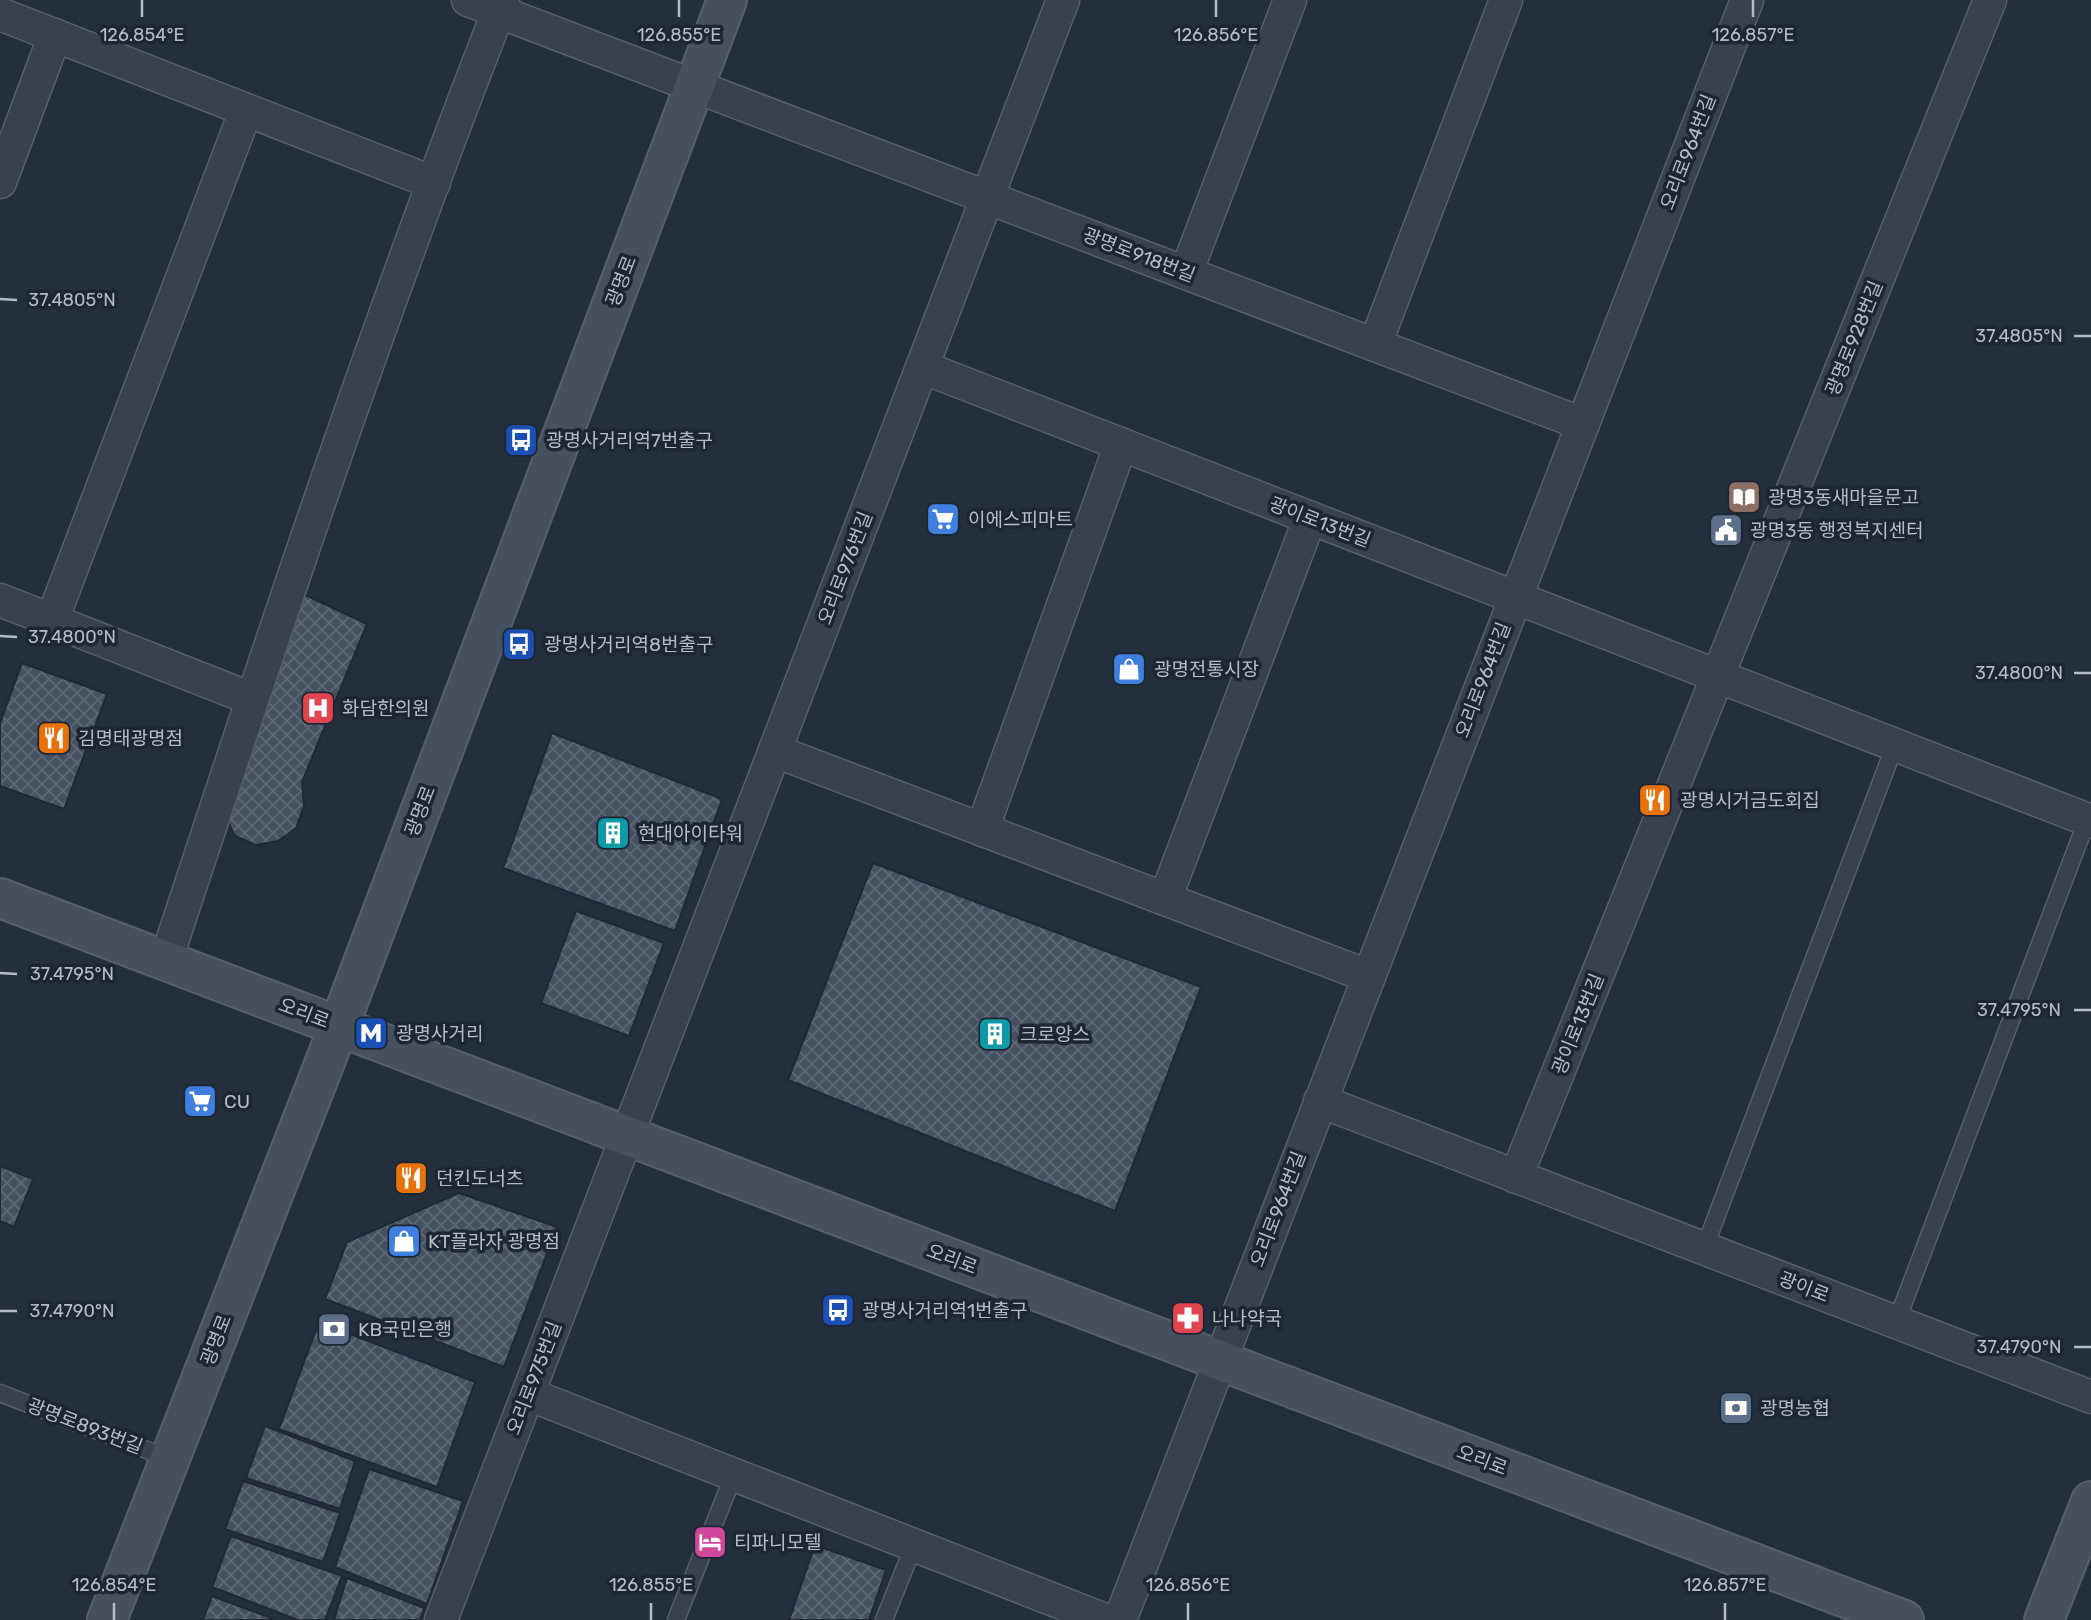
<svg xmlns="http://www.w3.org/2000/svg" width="2091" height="1620" font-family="Rubik,'Noto Sans KR',sans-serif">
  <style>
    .building { fill: url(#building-cross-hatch); stroke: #1f2835; stroke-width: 2 }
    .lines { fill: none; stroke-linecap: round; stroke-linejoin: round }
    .lane-casing { stroke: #565f6c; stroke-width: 19 }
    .street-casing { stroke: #565f6c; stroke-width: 35 }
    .secondary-casing { stroke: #565f6c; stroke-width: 42 }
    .lane { stroke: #38414e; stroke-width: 16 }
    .street { stroke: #38414e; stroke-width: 32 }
    .secondary { stroke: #465061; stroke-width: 38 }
    .ticks { fill: none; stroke: #b4bcc9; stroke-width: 2.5 }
    .labels { text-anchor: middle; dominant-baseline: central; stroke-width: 7; stroke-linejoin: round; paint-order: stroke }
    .street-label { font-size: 19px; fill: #b4bcc9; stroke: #1d2633 }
    .poi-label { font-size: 19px; fill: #b4bcc9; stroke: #1d2633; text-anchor: start }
    .ticks-label { font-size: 18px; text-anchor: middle; fill: #b4bcc9; stroke: #1d2633; stroke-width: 7; stroke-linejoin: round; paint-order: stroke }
  </style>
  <defs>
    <pattern id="building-cross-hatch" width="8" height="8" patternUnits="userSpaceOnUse" patternTransform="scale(1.75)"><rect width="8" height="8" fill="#455162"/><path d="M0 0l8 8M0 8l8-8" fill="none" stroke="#5d6877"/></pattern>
  </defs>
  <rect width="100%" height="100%" fill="#242f3e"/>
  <g class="building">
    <path d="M301,593l66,31 -65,158 2,24 -8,22 -18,13 -22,4 -21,-9 -9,-18z"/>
    <path d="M22,663l85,31 -43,115 -64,-23v-63z"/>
    <path d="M552,733l170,66 -47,132 -172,-63z"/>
    <path d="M873,863l328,124 -86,224 -327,-131z"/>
    <path d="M576,911l88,32 -35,93 -88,-33z"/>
    <path d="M0,1166l33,13 -19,48 -14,-6z"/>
    <path d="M459,1193l98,34 -53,140 -179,-68 22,-57z"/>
    <path d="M319,1322l156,60 -38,105 -158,-58z"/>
    <path d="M265,1426l90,35 -15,48 -94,-31z"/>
    <path d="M369,1469l94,32 -36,103 -92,-37z"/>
    <path d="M243,1481l97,32 -17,49 -98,-33z"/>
    <path d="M231,1536l111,40 -17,44h-27l-86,-33z"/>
    <path d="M815,1545l71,25 -17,50h-80z"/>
    <path d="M347,1578l77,30 -4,12h-86z"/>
    <path d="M212,1596l64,24h-73z"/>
  </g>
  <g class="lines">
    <g class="lane-casing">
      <g id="lane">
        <path d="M1704,1249l191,-504"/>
        <path d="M1896,1323l191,-503"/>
        <path d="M0,1393l170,66"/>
        <path d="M676,1620l58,-146"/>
        <path d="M884,1620l30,-75"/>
      </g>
    </g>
    <g class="street-casing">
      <g id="street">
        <path d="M468,0l1115,424"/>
        <path d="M0,14l434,169"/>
        <path d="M0,182l55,-147"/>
        <path d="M1186,273l104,-273"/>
        <path d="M1375,345l131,-345"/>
        <path d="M922,367l1169,454"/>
        <path d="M0,600l252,99"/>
        <path d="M52,620l194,-510"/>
        <path d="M775,751l593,225"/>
        <path d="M982,830l139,-386"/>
        <path d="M1165,899l145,-381"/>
        <path d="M166,960c106,-322 213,-645 337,-960"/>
        <path d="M1320,1101l771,296"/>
        <path d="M1516,1177l474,-1177"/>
        <path d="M528,1394l577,226"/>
        <path d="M441,1620l622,-1620"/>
        <path d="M1120,1620l627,-1620"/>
      </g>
    </g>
    <g class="secondary-casing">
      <g id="secondary">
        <path d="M0,898l1904,722"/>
        <path d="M107,1620l232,-594 388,-1026"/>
        <path d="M2044,1620l47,-119"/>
      </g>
    </g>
    <use href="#lane" class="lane"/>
    <use href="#street" class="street"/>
    <use href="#secondary" class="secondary"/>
  </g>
  <path class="ticks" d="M142,17v-17M679,17v-17M1216,17v-17M1753,17v-17M0,299l17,1M2074,336h17M0,636l17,1M2074,673h17M0,973l17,1M2074,1010h17M0,1311h17M2074,1347h17M114,1620v-17M651,1620v-17M1188,1620v-17M1725,1620v-17"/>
  <defs>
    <g id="bus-square" transform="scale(1.75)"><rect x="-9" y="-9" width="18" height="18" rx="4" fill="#1a4fb4" stroke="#1d2633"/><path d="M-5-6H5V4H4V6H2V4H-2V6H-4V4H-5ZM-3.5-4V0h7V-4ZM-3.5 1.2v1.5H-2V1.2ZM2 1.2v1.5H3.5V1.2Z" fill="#fff"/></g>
    <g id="library-square" transform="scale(1.75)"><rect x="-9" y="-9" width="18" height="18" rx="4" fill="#8d6e63" stroke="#1d2633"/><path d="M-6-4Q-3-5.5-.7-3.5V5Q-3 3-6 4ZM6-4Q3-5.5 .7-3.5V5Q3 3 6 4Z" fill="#fff"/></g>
    <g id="supermarket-square" transform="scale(1.75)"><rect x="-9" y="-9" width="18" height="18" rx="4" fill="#3f7fe0" stroke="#1d2633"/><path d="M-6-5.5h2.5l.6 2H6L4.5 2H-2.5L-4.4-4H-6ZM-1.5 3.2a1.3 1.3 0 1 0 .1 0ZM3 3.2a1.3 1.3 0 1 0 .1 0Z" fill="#fff"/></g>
    <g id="civic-square" transform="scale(1.75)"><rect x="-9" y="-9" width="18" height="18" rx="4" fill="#5c6f8a" stroke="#1d2633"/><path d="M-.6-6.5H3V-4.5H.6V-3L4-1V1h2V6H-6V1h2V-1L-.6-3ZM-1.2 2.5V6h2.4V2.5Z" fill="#fff"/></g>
    <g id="shop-square" transform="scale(1.75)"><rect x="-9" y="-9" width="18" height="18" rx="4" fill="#3f7fe0" stroke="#1d2633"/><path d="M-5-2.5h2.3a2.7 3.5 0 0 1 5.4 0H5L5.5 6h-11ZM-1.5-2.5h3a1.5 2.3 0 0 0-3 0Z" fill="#fff"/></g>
    <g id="hospital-square" transform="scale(1.75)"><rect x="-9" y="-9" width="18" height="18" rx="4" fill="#e0444e" stroke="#1d2633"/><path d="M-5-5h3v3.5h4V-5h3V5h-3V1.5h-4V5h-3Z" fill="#fff"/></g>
    <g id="restaurant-square" transform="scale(1.75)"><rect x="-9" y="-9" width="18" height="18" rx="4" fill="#e8710a" stroke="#1d2633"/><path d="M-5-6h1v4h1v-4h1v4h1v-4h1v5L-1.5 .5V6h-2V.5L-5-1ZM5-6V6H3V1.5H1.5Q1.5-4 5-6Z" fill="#fff"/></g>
    <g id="building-square" transform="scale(1.75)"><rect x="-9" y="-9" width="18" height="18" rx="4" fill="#0f9aa8" stroke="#1d2633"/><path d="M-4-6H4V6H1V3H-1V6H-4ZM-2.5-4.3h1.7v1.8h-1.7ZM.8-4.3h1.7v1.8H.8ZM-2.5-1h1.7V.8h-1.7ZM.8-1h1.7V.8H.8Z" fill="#fff"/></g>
    <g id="metro-square" transform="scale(1.75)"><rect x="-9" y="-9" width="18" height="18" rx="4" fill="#1a4fb4" stroke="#1d2633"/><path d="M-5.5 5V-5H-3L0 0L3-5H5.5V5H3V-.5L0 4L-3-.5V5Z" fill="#fff"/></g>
    <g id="pharmacy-square" transform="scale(1.75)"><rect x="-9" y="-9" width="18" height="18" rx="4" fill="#e0444e" stroke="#1d2633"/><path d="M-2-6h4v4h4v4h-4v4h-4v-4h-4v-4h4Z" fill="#fff"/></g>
    <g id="bank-square" transform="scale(1.75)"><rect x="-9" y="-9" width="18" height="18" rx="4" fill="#5c6f8a" stroke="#1d2633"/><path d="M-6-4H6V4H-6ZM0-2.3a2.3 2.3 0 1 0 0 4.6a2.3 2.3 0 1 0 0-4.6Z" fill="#fff"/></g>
    <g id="hotel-square" transform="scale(1.75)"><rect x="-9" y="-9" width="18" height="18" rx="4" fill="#d1479c" stroke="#1d2633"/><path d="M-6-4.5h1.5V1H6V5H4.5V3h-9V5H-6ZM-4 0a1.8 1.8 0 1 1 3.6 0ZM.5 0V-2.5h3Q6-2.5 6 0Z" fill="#fff"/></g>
  </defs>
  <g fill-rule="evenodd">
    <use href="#bus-square" x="521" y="440"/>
    <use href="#library-square" x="1744" y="497"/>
    <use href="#supermarket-square" x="943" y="519"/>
    <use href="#civic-square" x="1726" y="530"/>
    <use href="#bus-square" x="519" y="644"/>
    <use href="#shop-square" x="1129" y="669"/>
    <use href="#hospital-square" x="318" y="708"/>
    <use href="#restaurant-square" x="54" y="738"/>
    <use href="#restaurant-square" x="1655" y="800"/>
    <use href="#building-square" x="613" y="833"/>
    <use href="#metro-square" x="371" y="1033"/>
    <use href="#building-square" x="995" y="1034"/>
    <use href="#supermarket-square" x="200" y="1101"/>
    <use href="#restaurant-square" x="411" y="1178"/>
    <use href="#shop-square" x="404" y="1241"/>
    <use href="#bus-square" x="838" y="1310"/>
    <use href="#pharmacy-square" x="1188" y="1318"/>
    <use href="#bank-square" x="334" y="1329"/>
    <use href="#bank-square" x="1736" y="1408"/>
    <use href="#hotel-square" x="710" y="1542"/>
  </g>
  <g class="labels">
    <g class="street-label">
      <text transform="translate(1688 152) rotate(-69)">오리로964번길</text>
      <text transform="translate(1139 255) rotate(21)">광명로918번길</text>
      <text transform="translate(621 281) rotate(-69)">광명로</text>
      <text transform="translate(1854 338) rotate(-68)">광명로928번길</text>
      <text transform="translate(1320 522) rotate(21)">광이로13번길</text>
      <text transform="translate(845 568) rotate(-69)">오리로976번길</text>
      <text transform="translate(1483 680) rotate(-69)">오리로964번길</text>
      <text transform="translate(420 811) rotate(-69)">광명로</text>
      <text transform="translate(304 1013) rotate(21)">오리로</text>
      <text transform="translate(1578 1024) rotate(-68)">광이로13번길</text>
      <text transform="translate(1278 1209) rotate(-69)">오리로964번길</text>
      <text transform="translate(952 1259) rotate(21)">오리로</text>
      <text transform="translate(1804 1287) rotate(21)">광이로</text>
      <text transform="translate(216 1340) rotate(-69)">광명로</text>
      <text transform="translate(534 1378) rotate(-69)">오리로975번길</text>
      <text transform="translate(85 1426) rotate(21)">광명로893번길</text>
      <text transform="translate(1482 1460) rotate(21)">오리로</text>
    </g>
    <g class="poi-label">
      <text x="546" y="440">광명사거리역7번출구</text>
      <text x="1768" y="497">광명3동새마을문고</text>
      <text x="968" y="519">이에스피마트</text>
      <text x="1750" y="530">광명3동 행정복지센터</text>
      <text x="544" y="644">광명사거리역8번출구</text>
      <text x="1154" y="669">광명전통시장</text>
      <text x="342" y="708">화담한의원</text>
      <text x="78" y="738">김명태광명점</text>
      <text x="1680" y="800">광명시거금도회집</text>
      <text x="638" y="833">현대아이타워</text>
      <text x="396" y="1033">광명사거리</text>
      <text x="1020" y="1034">크로앙스</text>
      <text x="224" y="1101">CU</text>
      <text x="436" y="1178">던킨도너츠</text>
      <text x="428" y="1241">KT플라자 광명점</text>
      <text x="862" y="1310">광명사거리역1번출구</text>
      <text x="1212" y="1318">나나약국</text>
      <text x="358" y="1329">KB국민은행</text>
      <text x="1760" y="1408">광명농협</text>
      <text x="734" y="1542">티파니모텔</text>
    </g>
  </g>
  <g class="ticks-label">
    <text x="142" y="41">126.854°E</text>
    <text x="679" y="41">126.855°E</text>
    <text x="1216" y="41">126.856°E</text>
    <text x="1753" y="41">126.857°E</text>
    <text x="72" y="306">37.4805°N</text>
    <text x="2019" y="342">37.4805°N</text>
    <text x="72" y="643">37.4800°N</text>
    <text x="2019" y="679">37.4800°N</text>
    <text x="72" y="980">37.4795°N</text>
    <text x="2019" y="1016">37.4795°N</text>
    <text x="72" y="1317">37.4790°N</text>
    <text x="2019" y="1353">37.4790°N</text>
    <text x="114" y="1591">126.854°E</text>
    <text x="651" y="1591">126.855°E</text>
    <text x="1188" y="1591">126.856°E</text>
    <text x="1725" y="1591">126.857°E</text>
  </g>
</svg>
